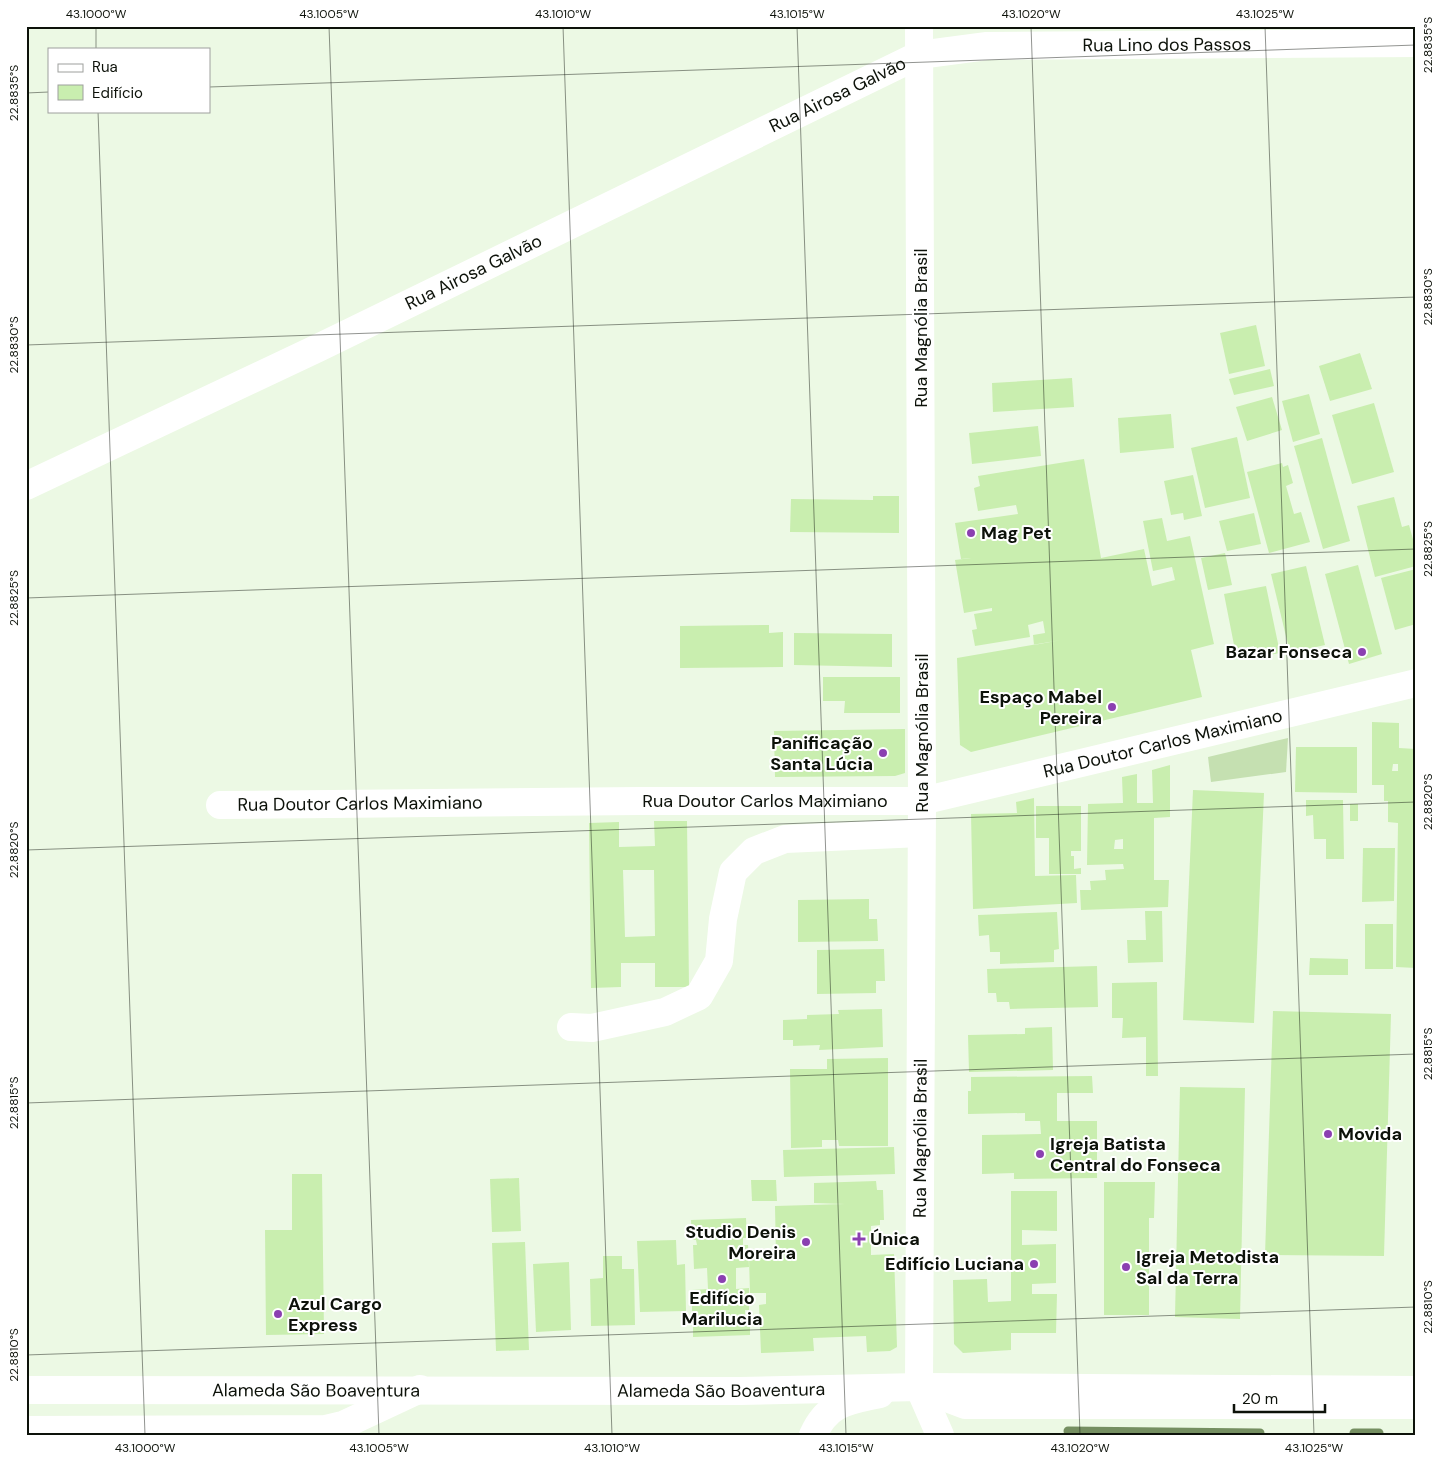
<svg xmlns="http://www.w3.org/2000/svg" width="1442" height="1461" font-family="'DM Sans',sans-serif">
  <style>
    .green { fill: #c5e0b1 }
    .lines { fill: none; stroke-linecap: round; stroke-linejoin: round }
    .stream { stroke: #758f61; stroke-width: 9 }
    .building { fill: #c9eeaf; fill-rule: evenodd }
    .minor { stroke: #fff; stroke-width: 28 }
    .major { stroke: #fff; stroke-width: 28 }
    .highway { stroke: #fff; stroke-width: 28 }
    .ticks { fill: none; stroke: #0d120a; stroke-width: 1; stroke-opacity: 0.45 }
    .poi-dot { fill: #8b40b1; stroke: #fff; stroke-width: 2 }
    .labels { text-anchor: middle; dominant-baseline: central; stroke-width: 4; stroke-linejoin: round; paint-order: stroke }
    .street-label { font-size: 18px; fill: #0d120a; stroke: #fff }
    .poi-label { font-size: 18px; font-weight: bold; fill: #0d120a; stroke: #fff; text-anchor: start }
    .neatline { fill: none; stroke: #0d120a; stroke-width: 2 }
    .ticks-label { font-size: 12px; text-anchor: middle; fill: #0d120a }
  </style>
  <rect width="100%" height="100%" fill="#ecf9e4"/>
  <path class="green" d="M1288,738l-2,34 -75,10 -3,-25z"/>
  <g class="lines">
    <g class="stream">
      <path d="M1068,1431l192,2"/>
      <path d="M1354,1433h25"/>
    </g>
  </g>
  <g class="building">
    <path d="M1256,325l9,41 -36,8 -9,-41z"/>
    <path d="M1360,353l12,36 -42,12 -11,-35z"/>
    <path d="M1270,369l4,17 -40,9 -5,-16z"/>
    <path d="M1072,378l2,29 -81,5 -1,-29z"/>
    <path d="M1309,394l11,40 -27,8 -11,-41z"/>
    <path d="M1272,397l10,33 -35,11 -11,-34z"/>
    <path d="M1374,403l20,69 -42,12 -20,-69z"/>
    <path d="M1171,414l3,34 -54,5 -2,-35z"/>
    <path d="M1038,426l3,30 -69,8 -3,-31z"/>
    <path d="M1237,437l13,61 -45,10 -14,-60z"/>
    <path d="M1322,438l28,103 -27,8 -29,-103z"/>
    <path d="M1084,459l17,99 43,-9 8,37 23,-6 -3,-13 -19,4 -10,-50 19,-3 5,23 23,-5 24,108 -23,6 11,47 -231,55 -11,-7 -3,-87 104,-18 -27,5 -1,-10 12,-2 -2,-12 -15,4 2,12 -55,9 -3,-16 5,-1 -3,-15 18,-3v-3l-28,5 -9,-53 16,-2 -10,1 -6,-36 63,-9 -2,-9 -38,6 -4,-23 6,-2 -2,-10z"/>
    <path d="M1282,463l1,4 5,-2 5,18 -7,3 8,28 7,-2 9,30 -41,11 -22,-81z"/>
    <path d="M1193,475l9,41 -18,4 -1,-7 -12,2 -7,-34z"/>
    <path d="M873,496h26v37l-109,-1 1,-33 82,1z"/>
    <path d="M1394,497l8,30 7,-2 7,25v16l-41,11 -18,-71z"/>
    <path d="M1254,513l7,31 -34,7 -8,-30z"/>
    <path d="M1225,553l7,32 -24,5 -7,-32z"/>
    <path d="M1358,565l24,89 -33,10 -24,-90z"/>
    <path d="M1306,566l19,79 -35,8 -19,-79z"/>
    <path d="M1416,569v55l-21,6 -14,-52z"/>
    <path d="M1266,586l14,67 -24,4 -2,-11 -19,4 -11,-56z"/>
    <path d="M769,625v8l14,-1v35l-103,1v-42z"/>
    <path d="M794,633l98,1v33l-98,-2z"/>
    <path d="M823,677h77v36h-56l1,-12h-22z"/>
    <path d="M1372,722l27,1v25l17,1v219l-20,-1 2,-144 -10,-1v-21h-4v-16h-12zM1393,764h5v7h-6z"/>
    <path d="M905,729v44l-10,3 -120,1 -1,-46z"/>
    <path d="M1296,747h61v46l-62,-1z"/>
    <path d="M1170,765v52l-16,1v62h15l-1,27 -87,3 -1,-20h11l-1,-9 16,-1 -1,-10 19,-1 -1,-5 -36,1 1,-61 35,-1 -1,-26 15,-3v29h16l-1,-33zM1123,839v10h-9l1,-9z"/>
    <path d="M1193,790l71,3 -10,230 -71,-3z"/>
    <path d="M1034,798l1,78 41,-1 1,28 -104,6 -2,-95 46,-1 -1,-11z"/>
    <path d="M1306,800h37l1,59h-18v-20h-12l-1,-24 -7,1z"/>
    <rect x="1350" y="804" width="8" height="17"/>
    <path d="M1036,806h45v45h-10v5h3v13l7,-1v6h-32v-36h-13z"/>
    <path d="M654,821h33l2,166h-34v-24h-34v24l-30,1 -2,-165 30,-1v25l36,-1zM623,870h31l1,66 -30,1z"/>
    <path d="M1363,848h32l-1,53 -32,1z"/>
    <path d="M869,899v20h8l1,22 -80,1v-42z"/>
    <path d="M1145,911h17l1,51 -35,1 -1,-23h19z"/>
    <path d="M1057,912l2,37 -5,1v12l-54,2v-12h-10l-1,-17 -10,1 -1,-21z"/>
    <rect x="1365" y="924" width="28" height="45"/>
    <path d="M884,949l1,32h-9v12l-59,1v-44z"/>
    <path d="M1310,958l38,1v16h-39z"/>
    <path d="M1097,966l1,41 -88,2 -1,-7h-12l-1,-9h-8l-1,-24z"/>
    <path d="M1157,982l1,94h-12v-39l-24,1 1,-20h-11v-35z"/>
    <path d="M882,1009l1,38 -64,3 1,-5 -27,1v-6h-10v-20l24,-1v-4l32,-1 -1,-4z"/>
    <path d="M1273,1011l118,3 -7,242 -119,-1z"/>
    <path d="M1052,1027l1,43 -84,2 -1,-37 57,-1v-6z"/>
    <path d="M888,1058v88h-49l-1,-6h-16v7l-31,1 -1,-79h37v-10z"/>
    <path d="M1092,1076l1,17h-36v28h40v57l-83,1v-6l-32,1v-39l59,-1 -1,-13h-15v-8l-57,1v-23h3v-14z"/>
    <path d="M1180,1087l65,1 -5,231 -65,-2z"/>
    <path d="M894,1147l1,27 -111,3 -1,-27z"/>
    <path d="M292,1174h30l2,160 -58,1 -1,-105h27z"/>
    <path d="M519,1178l2,53 -29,1 -2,-53z"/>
    <path d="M751,1180h25l1,21h-25z"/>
    <path d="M876,1181l1,9h6l1,30h-4v5l-9,1v29l23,-1 3,93 -7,4 -23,1 -1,-16 -53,2 1,13 -53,2 -2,-48 7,-1v-11h-16l-1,-35h27l-1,-52 70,-2 -31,-1v-20z"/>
    <path d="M1104,1182h51l-1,36h-5v97h-45z"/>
    <path d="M1011,1191h46v40l-35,-1v15l34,-1v39l-24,1v10h25l-1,39h-45v17l-48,3 -9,-9 -1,-64 34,-1 1,23 23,-1z"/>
    <path d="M746,1218l1,20h-4v7h5l1,22 -13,1v21l13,-1v22h-4v5h5v20l-57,2v-20l4,-1v-5l-5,1v-22l16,-1 -1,-21 -13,1 -1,-24h4l-1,-5h-4l-1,-20z"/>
    <path d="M676,1240l1,25 8,-1 1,47 -46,1 -3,-71z"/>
    <path d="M525,1242l4,108 -33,1 -4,-108z"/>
    <path d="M603,1256h19v13h12l1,56 -44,1 -1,-47 13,-1z"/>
    <path d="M569,1262l2,68 -35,2 -3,-68z"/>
  </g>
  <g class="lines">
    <g class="minor">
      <path id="s1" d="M26,486l292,-138 601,-293 68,-9 429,-3"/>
      <path id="s2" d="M220,805l420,-4h282l-3,-775"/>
      <path d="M571,1027l21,1 73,-16 34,-16 20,-35 4,-42 10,-47 21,-21 31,-12 136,-6"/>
      <path d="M920,1388l45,17h451"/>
      <path d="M26,1430l300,-1 17,-4 77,-36"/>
    </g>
    <g class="major">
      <path d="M813,1435c15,-33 35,-34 67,-41"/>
      <path id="s3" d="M940,1435l-21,-48 3,-586 494,-118"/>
    </g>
    <path class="highway" id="s4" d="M26,1390l714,1 179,-4 497,3"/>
  </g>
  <path class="ticks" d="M96,26v23M329,26l50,1409M563,26l49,1409M797,26l49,1409M1031,26l49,1409M1265,26l49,1409M209,87l1207,-42M26,93l23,-1M98,111l47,1324M26,345l1390,-48M26,598l1390,-49M26,850l1390,-48M26,1103l1390,-49M26,1355l1390,-48"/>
  <g class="poi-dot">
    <circle cx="971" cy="533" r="5"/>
    <circle cx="1362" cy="652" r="5"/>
    <circle cx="1112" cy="707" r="5"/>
    <circle cx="883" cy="753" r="5"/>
    <circle cx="1328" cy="1134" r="5"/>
    <circle cx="1040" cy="1154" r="5"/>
    <path d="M856.5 1231.5h5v5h5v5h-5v5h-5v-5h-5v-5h5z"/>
    <circle cx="806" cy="1242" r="5"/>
    <circle cx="1034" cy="1264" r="5"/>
    <circle cx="1126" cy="1267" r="5"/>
    <circle cx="722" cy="1279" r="5"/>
    <circle cx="278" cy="1314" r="5"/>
  </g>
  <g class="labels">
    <g class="street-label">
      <text stroke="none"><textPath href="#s1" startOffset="1240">Rua Lino dos Passos</textPath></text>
      <text stroke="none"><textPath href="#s1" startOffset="901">Rua Airosa Galvão</textPath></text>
      <text stroke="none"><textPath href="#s1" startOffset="496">Rua Airosa Galvão</textPath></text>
      <text transform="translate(921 328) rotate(-90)">Rua Magnólia Brasil</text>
      <text transform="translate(922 733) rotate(-90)">Rua Magnólia Brasil</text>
      <text stroke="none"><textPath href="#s3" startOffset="886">Rua Doutor Carlos Maximiano</textPath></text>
      <text stroke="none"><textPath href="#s2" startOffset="545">Rua Doutor Carlos Maximiano</textPath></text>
      <text stroke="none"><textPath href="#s2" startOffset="140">Rua Doutor Carlos Maximiano</textPath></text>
      <text stroke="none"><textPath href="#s3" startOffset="301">Rua Magnólia Brasil</textPath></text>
      <text stroke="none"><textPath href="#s4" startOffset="290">Alameda São Boaventura</textPath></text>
      <text stroke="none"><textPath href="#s4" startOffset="695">Alameda São Boaventura</textPath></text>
    </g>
    <g class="poi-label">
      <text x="981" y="533">Mag Pet</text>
      <text x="1352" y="652" text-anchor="end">Bazar Fonseca</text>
      <text x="1102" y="697" text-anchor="end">Espaço Mabel<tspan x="1102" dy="21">Pereira</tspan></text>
      <text x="873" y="743" text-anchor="end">Panificação<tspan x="873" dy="21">Santa Lúcia</tspan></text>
      <text x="1338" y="1134">Movida</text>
      <text x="1050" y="1144">Igreja Batista<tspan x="1050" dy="21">Central do Fonseca</tspan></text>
      <text x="796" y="1232" text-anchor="end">Studio Denis<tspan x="796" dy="21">Moreira</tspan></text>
      <text x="870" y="1239">Única</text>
      <text x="1136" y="1257">Igreja Metodista<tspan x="1136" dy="21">Sal da Terra</tspan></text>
      <text x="1024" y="1264" text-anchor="end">Edifício Luciana</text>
      <text x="722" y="1298" text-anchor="middle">Edifício<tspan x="722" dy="21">Marilucia</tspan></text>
      <text x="288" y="1304">Azul Cargo<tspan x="288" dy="21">Express</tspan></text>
    </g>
  </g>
  <rect width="1442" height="1461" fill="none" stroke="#ffffff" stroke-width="55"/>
  <rect x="48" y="48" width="162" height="65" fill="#ffffff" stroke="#9ea09d"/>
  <rect x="58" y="64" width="25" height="8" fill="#ffffff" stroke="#9ea09d"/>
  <text x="92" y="72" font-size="15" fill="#0d120a">Rua</text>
  <rect x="58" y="85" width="25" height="15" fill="#c9eeaf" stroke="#9ea09d"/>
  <text x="92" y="98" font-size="15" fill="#0d120a">Edifício</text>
  <path d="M1234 1404v8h91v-8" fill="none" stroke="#0d120a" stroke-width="2.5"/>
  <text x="1242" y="1404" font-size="15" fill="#0d120a" stroke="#ffffff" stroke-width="4" paint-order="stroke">20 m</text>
  <rect x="28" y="28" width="1386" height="1406" class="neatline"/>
  <g class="ticks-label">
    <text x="96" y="18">43.1000°W</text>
    <text x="329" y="18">43.1005°W</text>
    <text x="563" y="18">43.1010°W</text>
    <text x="797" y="18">43.1015°W</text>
    <text x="1031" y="18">43.1020°W</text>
    <text x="1265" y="18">43.1025°W</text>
    <text transform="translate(1428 45) rotate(-90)" y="4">22.8835°S</text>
    <text transform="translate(14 93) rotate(-90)" y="4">22.8835°S</text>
    <text transform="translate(1428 297) rotate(-90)" y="4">22.8830°S</text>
    <text transform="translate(14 345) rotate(-90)" y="4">22.8830°S</text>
    <text transform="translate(1428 549) rotate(-90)" y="4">22.8825°S</text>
    <text transform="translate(14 598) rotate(-90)" y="4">22.8825°S</text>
    <text transform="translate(1428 802) rotate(-90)" y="4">22.8820°S</text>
    <text transform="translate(14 850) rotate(-90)" y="4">22.8820°S</text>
    <text transform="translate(1428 1054) rotate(-90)" y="4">22.8815°S</text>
    <text transform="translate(14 1103) rotate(-90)" y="4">22.8815°S</text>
    <text transform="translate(1428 1307) rotate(-90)" y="4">22.8810°S</text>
    <text transform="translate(14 1355) rotate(-90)" y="4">22.8810°S</text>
    <text x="145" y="1452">43.1000°W</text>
    <text x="379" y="1452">43.1005°W</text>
    <text x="612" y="1452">43.1010°W</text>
    <text x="846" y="1452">43.1015°W</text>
    <text x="1080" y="1452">43.1020°W</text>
    <text x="1314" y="1452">43.1025°W</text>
  </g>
</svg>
